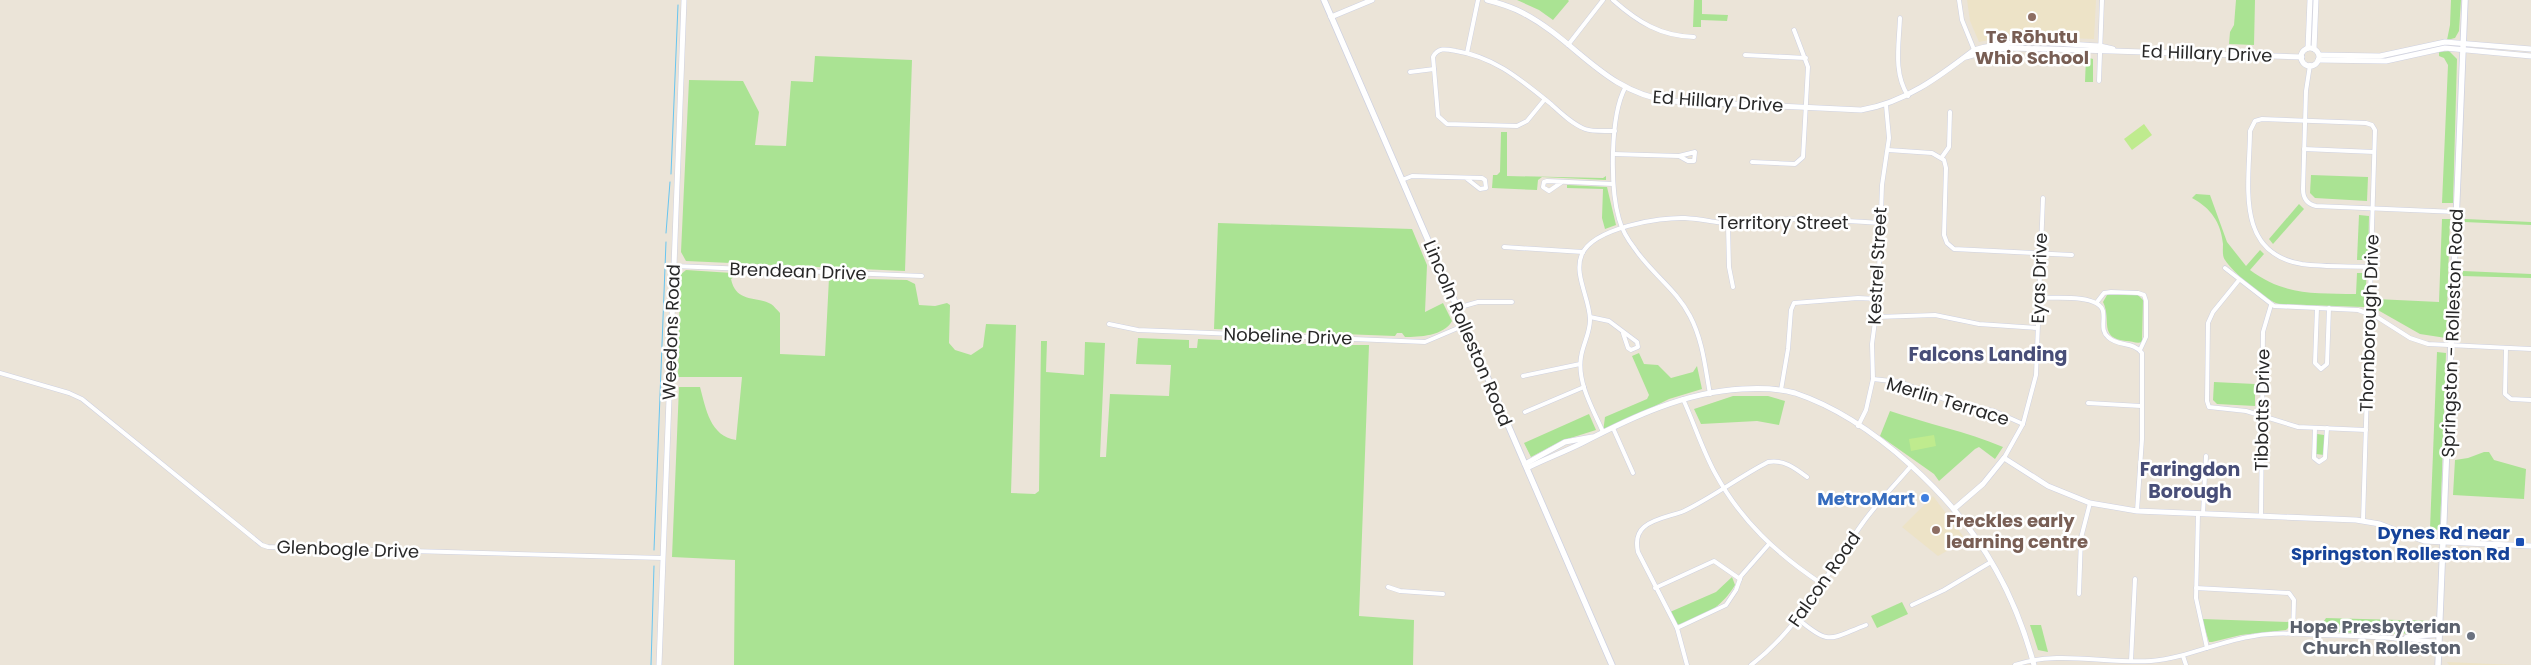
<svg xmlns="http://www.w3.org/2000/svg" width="2531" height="665" font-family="Poppins,sans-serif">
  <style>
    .education { fill: #ede3c7 }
    .green { fill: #aae393 }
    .pitch { fill: #bfeb8e }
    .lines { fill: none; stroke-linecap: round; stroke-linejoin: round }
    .stream { stroke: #68c5f0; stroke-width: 1 }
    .minor-casing { stroke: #ced1e1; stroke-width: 5 }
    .tertiary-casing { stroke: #ced1e1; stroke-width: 6 }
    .secondary-casing { stroke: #ced1e1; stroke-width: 7 }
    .minor { stroke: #fff; stroke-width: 4 }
    .tertiary { stroke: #fff; stroke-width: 5 }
    .secondary { stroke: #fff; stroke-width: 5.5 }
    .education-dot { fill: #8d6e63; stroke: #fff; stroke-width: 2 }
    .shop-dot { fill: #3f7fe0; stroke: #fff; stroke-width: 2 }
    .transit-dot { fill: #1a4fb4; stroke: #fff; stroke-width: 2 }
    .worship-dot { fill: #6b7280; stroke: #fff; stroke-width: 2 }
    .labels { text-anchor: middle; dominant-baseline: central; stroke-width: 5; stroke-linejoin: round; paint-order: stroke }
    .education-label { font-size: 18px; font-weight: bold; fill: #785e54; stroke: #fff }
    .street-label { font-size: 18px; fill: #282828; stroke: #fff }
    .shop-label { font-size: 18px; font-weight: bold; fill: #366cbe; stroke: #fff; text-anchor: end }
    .transit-label { font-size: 18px; font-weight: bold; fill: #164399; stroke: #fff; text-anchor: end }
    .worship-label { font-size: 18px; font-weight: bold; fill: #5b616d; stroke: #fff; text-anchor: end }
    .neighbourhood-label { font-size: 19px; font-weight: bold; fill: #484e78; stroke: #fff }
  </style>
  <rect width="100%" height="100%" fill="#ebe4d8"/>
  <g class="education">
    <path d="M1967,0h129l-2,39 -85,-3 -30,6 -9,-21z"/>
    <path d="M1933,496l33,44 -28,16 -36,-29z"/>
    <path d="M2447,662l68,3h12h-78z"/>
  </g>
  <g class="green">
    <path d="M1517,0h51l1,1 -16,19 -14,-10z"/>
    <path d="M1694,0h8v14l26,1 -1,6 -26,-1v7h-8z"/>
    <path d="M2236,0h19l-1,45 -25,-1 1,-12 4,-7z"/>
    <path d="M2451,0h10l-2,31 -4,7 -8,2 3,-15z"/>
    <path d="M2449,51l8,8 -4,144h-11l6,-138 -4,-7 -5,-2v-4z"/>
    <path d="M815,56l97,4 -7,211 -219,-10 -5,-9 8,-172 54,1 16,31 -4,33 31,1 5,-65 22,1z"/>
    <path d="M2086,57l7,2v23h-8z"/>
    <path d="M1501,132h6v44l96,2 3,-2v4l-64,-3 -4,3 -1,10 -45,-2 1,-13h4l3,-3z"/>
    <path d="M2311,175l57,2 -1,24 -52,-3 -5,-5z"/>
    <path d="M1567,185l40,2 9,38 -11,4 -3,-11 1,-29 -36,-1z"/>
    <path d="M2196,194l14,1 17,47 19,24 14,-16 4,4 -14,16c35,26 65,23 106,24l1,-21h10l-3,34 -85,-3c-15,-4 -46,-32 -54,-44 -3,-4 -2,-11 -2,-16 -2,-21 -12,-36 -31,-46z"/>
    <path d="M2299,204l5,5 -31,35 -4,-5z"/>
    <path d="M2359,215l10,1 -1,44h-11z"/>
    <path d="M2442,219h8l-4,119 -26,-4 -44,-25v-10l63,3z"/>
    <path d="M2465,219l66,3v3l-67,-3z"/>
    <path d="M1218,223l194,6 15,36 -2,47 18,-9 9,18c-8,15 -33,16 -47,16l-3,-4h-5l-2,3 -181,-7z"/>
    <path d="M686,270l46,3 2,4 -3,2c5,24 25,17 40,25 3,2 6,6 9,9v41l45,2 4,-78 78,2 8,4 4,21 16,1 12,-3 3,2 -1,38 6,7 16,5 12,-8 3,-23 30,1 -5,168 24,1 4,-3 2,-150h6l-1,31 38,3 1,-33 20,1 -5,114h6l4,-63 59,2 2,-31 -35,-1 2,-26 51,2v8h8l1,-9 72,3 2,2h71l3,4 5,-3h18l-10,271 55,4 -1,45h-679l1,-105 -63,-3 7,-170h21c6,22 10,49 36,53l6,-63h-64l2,-102z"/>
    <path d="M2463,271l68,3v4l-69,-2z"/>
    <path d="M2107,295h31l5,5 -1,42c-5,2 -10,-1 -16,-1 -28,-3 -14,-21 -23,-39z"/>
    <path d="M2437,352l9,1 -6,177 -10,-1z"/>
    <path d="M1639,353l5,11 14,1 13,13 22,-6 4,-6 5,23 -33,10 -66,33 2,-15 42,-18 2,-4 -17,-39z"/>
    <path d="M2214,382l41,2v22l-38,-2 -4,-4z"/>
    <path d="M1733,396h35l17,5 -6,24 -22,-4 -56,3 -7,-15z"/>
    <path d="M1890,411c37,13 76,20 113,36l-8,12 -16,-12 -4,2 -36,32 -5,-7 -54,-38z"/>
    <path d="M1589,414l7,16 -35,11 -30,16 -7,-14z"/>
    <path d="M2317,434l7,1v20l-8,-1z"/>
    <path d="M2484,452h5l5,8 32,9 -2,30 -71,-4 2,-35 13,-2z"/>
    <path d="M1732,577l3,8c-13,22 -34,35 -59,40l-6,-13 46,-20z"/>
    <path d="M1902,602l6,12 -31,14 -6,-12z"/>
    <path d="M2326,618l110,3v7c-11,11 -114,3 -135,2l-4,-7 25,1z"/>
    <path d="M2202,619l89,3v3l-5,5 -45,5 -29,7h-3z"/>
    <path d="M2030,625h11l7,27 -10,-2z"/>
  </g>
  <g class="pitch">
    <path d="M2144,124l8,11 -20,15 -8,-11z"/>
    <path d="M1934,435l2,11 -25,5 -2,-12z"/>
  </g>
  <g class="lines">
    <g class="stream">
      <path d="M671,174l7,-169"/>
      <path d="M666,233l4,-51"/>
      <path d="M654,550l12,-308"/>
      <path d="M651,665l3,-99"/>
    </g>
    <g class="minor-casing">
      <g id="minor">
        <path d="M1613,0c25,22 47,36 81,37"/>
        <path d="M1959,0l3,20 13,32"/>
        <path d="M1900,18c-1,27 -7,54 8,78"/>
        <path d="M1568,45l35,-45"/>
        <path d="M1467,53l11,-53"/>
        <path d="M1745,55l61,3"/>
        <path d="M2310,65l-4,26 -3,98c0,9 4,15 13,17l141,6"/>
        <path d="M1410,72l24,-3"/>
        <path d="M2099,81l3,-81"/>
        <path d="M1625,88c-15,28 -15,100 -6,131 3,11 9,21 16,30 17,25 41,40 55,67 13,25 15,51 20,78"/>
        <path d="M1545,99l-18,22 -10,5 -70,-2 -9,-8 -5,-59c5,-10 13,-8 23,-6 39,6 65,29 95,53 10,9 21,20 34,25 8,3 21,2 30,2"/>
        <path d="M2304,149l70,3"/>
        <path d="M1888,150l44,3 12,7 2,8 -2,67 3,8 7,6 118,6"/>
        <path d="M1614,154l65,2 16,-4 -1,9h-6l-9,-5"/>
        <path d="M1942,157l7,-10 1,-35"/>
        <path d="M1752,162l43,2 8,-7 5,-90 -14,-37"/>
        <path d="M1402,180l10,-4 70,2 3,2 1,8 -6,1 -14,-11"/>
        <path d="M1562,182l-13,9 -6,-4 1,-5 3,-1 66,3"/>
        <path d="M1728,225l1,42 4,20"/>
        <path d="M1504,247l79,5"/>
        <path d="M674,266l248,10"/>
        <path d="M2225,268l49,38 84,4 19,7 33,21 18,6 103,5"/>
        <path d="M2239,280l-26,32 -5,11 -1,78 2,6 37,4 52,16 68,3"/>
        <path d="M2038,298c15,0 61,-4 65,13 2,10 -3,19 5,26 10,10 25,4 34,16v86l-5,72"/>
        <path d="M2097,302l7,-9 7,-1 27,1 6,2 2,6v36l-6,13"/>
        <path d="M1457,308l21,-6h34"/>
        <path d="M2317,308l-2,55 6,6 6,-5 2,-56"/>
        <path d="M1590,317l19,4 28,21 1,5 -7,3 -3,-2 -5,-15"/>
        <path d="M1877,317l58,-2 44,9 58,4"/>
        <path d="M1109,324l29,6 287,12 40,-17"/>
        <path d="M2506,348l-1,46 6,5 20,1"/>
        <path d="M0,373l69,20 13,6 180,146 6,2 395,11"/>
        <path d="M1523,376l57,-12"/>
        <path d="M1873,379l27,3 54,21 40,8 29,13"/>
        <path d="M1781,390l7,-41 3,-39 3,-7 64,-5 20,1"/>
        <path d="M1683,399c11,24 19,50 32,74 26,48 62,81 107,111"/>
        <path d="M2088,403l53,3"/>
        <path d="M1525,412l59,-25"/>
        <path d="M1858,426l8,-16 7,-31 -1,-35 6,-45 4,-114 7,-47 -3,-33"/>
        <path d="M1613,428l20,45"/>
        <path d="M2315,428l-1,30 5,4 6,-4 2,-30"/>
        <path d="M1603,432c-10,-23 -26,-49 -22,-75 2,-13 9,-24 9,-37 0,-21 -17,-46 -8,-66 12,-26 77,-37 103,-36 20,1 39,7 60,7 15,0 30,-6 45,-6 30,0 60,2 90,4"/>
        <path d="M2004,458l19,-34 13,-49 7,-177"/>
        <path d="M2198,514l-2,84 11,50"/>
        <path d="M2203,514l3,-58"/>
        <path d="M2261,516l2,-184 8,-27"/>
        <path d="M2363,521l12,-391 -3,-5 -6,-2 -104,-4 -7,2 -5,10c0,50 -17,122 52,133 22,3 46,2 69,3"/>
        <path d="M1388,587l12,4 43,3"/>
        <path d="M1655,588l59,-27 26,18"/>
        <path d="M2196,588l93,5 5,7 -1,34"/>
        <path d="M2079,594l2,-56 9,-35"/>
        <path d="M1912,605l32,-15 47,-28"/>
        <path d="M1798,619c32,27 31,20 68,6"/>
        <path d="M1677,628l49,-23 10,-15 5,-14 28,-32"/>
        <path d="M2406,637l34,-2"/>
        <path d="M2183,656l3,9"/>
        <path d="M2131,661l4,-82"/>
        <path d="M1687,665l-10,-37 -39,-76c-2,-9 -1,-19 6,-25 10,-9 28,-11 40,-16 29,-14 55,-34 84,-49 15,-3 27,6 39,15"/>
        <path d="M1751,665c49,-37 76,-92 111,-141 14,-20 33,-39 49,-58"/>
        <path d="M2015,665c43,-15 91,-1 136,-4 36,-3 68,-20 103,-25 22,-4 45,-2 68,-1 39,1 78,3 117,7"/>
      </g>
    </g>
    <g class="tertiary-casing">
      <g id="tertiary">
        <path d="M1487,0c12,3 25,7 36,13 55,29 80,78 146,88l192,9c44,-7 79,-34 113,-60 40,-13 85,-6 126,-4l13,3"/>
        <path d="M1331,17l41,-17"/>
        <path d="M2308,48l2,-48"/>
        <circle cx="2310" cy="57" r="9"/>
        <path d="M2314,49l2,-49"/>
        <path d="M2319,55l61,1 65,-14 86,7"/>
        <path d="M1966,57l28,-8 19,-1 289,9"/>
        <path d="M2318,60l68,1 59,-13 86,8"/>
        <path d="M1525,464l40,-22 27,-5"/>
        <path d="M1527,468c18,-9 37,-16 55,-25 50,-26 103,-51 160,-54 17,-1 36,-1 53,4 78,26 162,106 201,177 17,30 29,62 38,95"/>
        <path d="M1954,509l29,-25 21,-26 44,28 42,17 47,8 219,9 24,4 44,17 107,5"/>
        <path d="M659,665l25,-665"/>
      </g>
    </g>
    <g class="secondary-casing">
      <g id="secondary">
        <path d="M1324,0l288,665"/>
        <path d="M2438,665l27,-665"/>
      </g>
    </g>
    <use href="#minor" class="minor"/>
    <use href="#tertiary" class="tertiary"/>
    <use href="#secondary" class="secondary"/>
  </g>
  <g class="education-dot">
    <circle cx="2032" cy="17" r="5"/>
    <circle cx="1936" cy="530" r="5"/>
  </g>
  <circle class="shop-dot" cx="1925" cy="498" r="5"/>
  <rect class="transit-dot" x="2515" y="537" width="10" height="10" rx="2.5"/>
  <circle class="worship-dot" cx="2471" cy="636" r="5"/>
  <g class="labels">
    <g class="education-label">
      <text x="2032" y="36">Te Rōhutu<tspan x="2032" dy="21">Whio School</tspan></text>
      <text x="1946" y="520" text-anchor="start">Freckles early<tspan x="1946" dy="21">learning centre</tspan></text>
    </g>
    <g class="street-label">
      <text transform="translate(2207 53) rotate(2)">Ed Hillary Drive</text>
      <text transform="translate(1718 101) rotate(4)">Ed Hillary Drive</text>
      <text x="1783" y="222">Territory Street</text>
      <text transform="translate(1877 266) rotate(-87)">Kestrel Street</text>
      <text transform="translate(798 271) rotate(2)">Brendean Drive</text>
      <text transform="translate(2039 278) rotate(-88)">Eyas Drive</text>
      <text transform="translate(2369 323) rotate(-88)">Thornborough Drive</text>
      <text transform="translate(671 332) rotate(-88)">Weedons Road</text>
      <text transform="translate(1468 333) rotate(67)">Lincoln Rolleston Road</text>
      <text transform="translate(2452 333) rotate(-88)">Springston - Rolleston Road</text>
      <text transform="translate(1288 336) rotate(2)">Nobeline Drive</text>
      <text transform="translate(1948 401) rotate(17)">Merlin Terrace</text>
      <text transform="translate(2262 410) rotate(-89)">Tibbotts Drive</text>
      <text transform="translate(348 549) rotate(2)">Glenbogle Drive</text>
      <text transform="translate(1824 579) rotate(-55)">Falcon Road</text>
    </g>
    <g class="shop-label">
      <text x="1915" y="498">MetroMart</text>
    </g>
    <g class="transit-label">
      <text x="2510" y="532">Dynes Rd near<tspan x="2510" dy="21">Springston Rolleston Rd</tspan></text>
    </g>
    <g class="worship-label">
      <text x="2461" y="626">Hope Presbyterian<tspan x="2461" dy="21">Church Rolleston</tspan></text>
    </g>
    <g class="neighbourhood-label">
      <text x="1988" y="354">Falcons Landing</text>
      <text x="2190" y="469">Faringdon<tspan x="2190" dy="22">Borough</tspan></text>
    </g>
  </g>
</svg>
